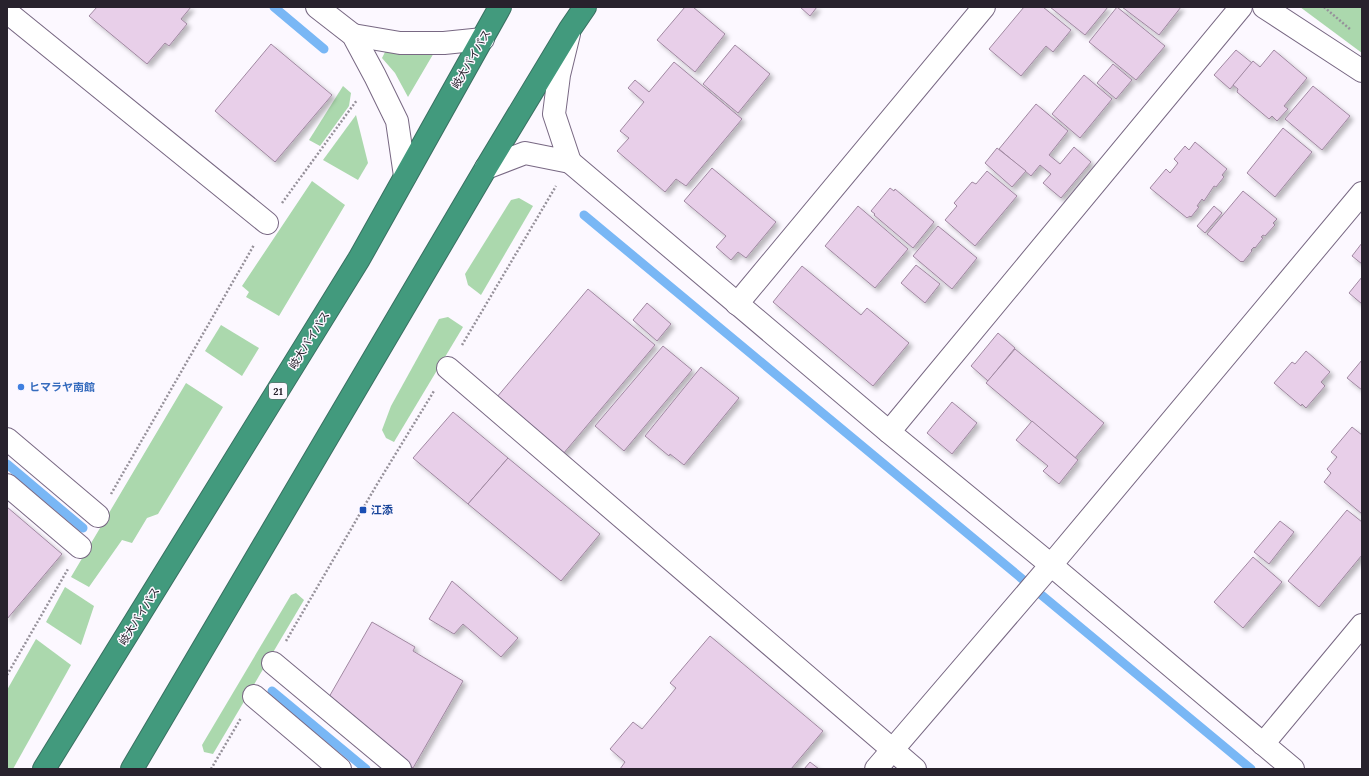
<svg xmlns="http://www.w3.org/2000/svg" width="1369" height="776" font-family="Lora,'Noto Sans JP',serif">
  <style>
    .green { fill: #abd8ad }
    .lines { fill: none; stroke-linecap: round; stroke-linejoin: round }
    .stream { stroke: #79b7f5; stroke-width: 9 }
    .building { fill: #e8cfe9; stroke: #a088a1; filter: url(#shadow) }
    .minor-casing { stroke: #786883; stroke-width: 24 }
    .highway-casing { stroke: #397061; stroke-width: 24 }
    .path { stroke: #96919a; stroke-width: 2.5; stroke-dasharray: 2 2; stroke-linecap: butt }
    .minor { stroke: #fff; stroke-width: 22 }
    .highway { stroke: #429a7d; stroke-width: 22 }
    .shop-dot { fill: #3f7fe0; stroke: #fcf8ff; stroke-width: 1.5 }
    .transit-dot { fill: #1a4fb4; stroke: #fcf8ff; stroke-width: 1.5 }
    .labels { text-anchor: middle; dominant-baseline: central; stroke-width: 3; stroke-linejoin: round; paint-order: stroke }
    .shield { fill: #fcf8ff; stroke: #68626c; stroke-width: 1 }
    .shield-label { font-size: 10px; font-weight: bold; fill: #28222d }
    .street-label { font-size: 11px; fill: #28222d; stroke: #fcf8ff }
    .shop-label { font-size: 11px; font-weight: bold; fill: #366cbe; stroke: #fcf8ff; text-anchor: start }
    .transit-label { font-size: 11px; font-weight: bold; fill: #164399; stroke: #fcf8ff; text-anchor: start }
  </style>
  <defs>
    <filter id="shadow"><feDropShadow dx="3.5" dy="3.5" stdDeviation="2" flood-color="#0004"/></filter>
  </defs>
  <rect width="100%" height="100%" fill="#fcf8ff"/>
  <g class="green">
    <path d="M1300,7h62v46z"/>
    <path d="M388,46l47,5 -27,46 -13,-24 -13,-15z"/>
    <path d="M343,86l8,7 -2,13 -29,40 -11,-6z"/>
    <path d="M356,115l12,48 -10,17 -35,-20z"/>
    <path d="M312,181l33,24 -66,111 -33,-19 3,-5 -7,-6z"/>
    <path d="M519,198l14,8 -52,89 -13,-10 -3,-11 46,-74z"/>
    <path d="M448,317l15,10 -69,115 -8,-4 -4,-8 9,-24 48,-87z"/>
    <path d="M221,325l38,23 -17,28 -37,-25z"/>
    <path d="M186,383l37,24 -65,107 -11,4 -15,25 -10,-3 -33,47 -18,-10z"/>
    <path d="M65,587l29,19 -13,39 -35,-23z"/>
    <path d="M296,593l8,7 -91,154 -9,-2 -2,-7 89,-150z"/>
    <path d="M36,639l35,26 -58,104h-6v-79z"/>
  </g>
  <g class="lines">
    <g class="stream">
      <path d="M274,7l50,42"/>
      <path d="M584,215l667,554"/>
      <path d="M7,464l76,64"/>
      <path d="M272,691l94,78"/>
    </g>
  </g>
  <g class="building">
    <path d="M97,7h94l-10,12 6,5 -18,22 -4,-3 -18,21 -58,-48z"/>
    <path d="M685,7h8l32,27 -30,38 -38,-32z"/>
    <path d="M800,7h17l-7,9z"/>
    <path d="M1024,7h19l28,23 -18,22 -7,-6 -25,30 -32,-27z"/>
    <path d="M1050,7h58l-23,28z"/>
    <path d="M1117,7l48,39 -29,34 -47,-38z"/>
    <path d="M1122,7h59l-22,28z"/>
    <path d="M271,44l61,51 -57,67 -60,-51z"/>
    <path d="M735,45l35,29 -32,39 -35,-29z"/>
    <path d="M1236,50l16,13 -22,26 -16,-14z"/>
    <path d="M1274,50l33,28 -23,28 4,3 -11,12 -5,-5 -3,3 -32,-27 1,-3 -5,-4 20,-24 7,6z"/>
    <path d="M674,62l68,57 -56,67 -10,-7 -11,13 -48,-41 12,-13 -9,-7 24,-29 -16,-14 7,-8 14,12z"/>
    <path d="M1113,64l19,16 -16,19 -19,-16z"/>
    <path d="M1084,75l28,24 -32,39 -28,-24z"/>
    <path d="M1313,86l37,30 -28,34 -37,-31z"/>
    <path d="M1036,104l32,27 -19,24 11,9 14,-17 17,15 -30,36 -18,-15 8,-9 -11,-9 -9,11 -32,-27z"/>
    <path d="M1283,128l29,24 -37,45 -28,-24z"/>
    <path d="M1195,142l32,27 -5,6 2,2 -8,10 -2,-1 -10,15 -2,-2 -5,7 2,1 -8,10 -1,-1 -3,2 -37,-30 16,-19 4,4 8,-10 -4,-4 11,-13 4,4z"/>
    <path d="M997,148l29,23 -14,16 -27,-24z"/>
    <path d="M712,168l64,54 -30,36 -8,-6 -7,8 -15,-13 10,-11 -42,-35z"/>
    <path d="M987,171l30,25 -42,50 -30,-26 12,-14 -3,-3 18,-21 4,2z"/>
    <path d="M890,188l4,3 1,-2 39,33 -21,26 -39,-33 1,-1 -4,-3z"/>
    <path d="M1243,191l34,28 -4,4 2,2 -10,11 -2,-1 -2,2 2,1 -8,10 -1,-1 -3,3 1,1 -9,11 -1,-1 -1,1 -34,-28z"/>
    <path d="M858,206l50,43 -33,39 -50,-42z"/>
    <path d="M1214,206l8,7 -17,20 -8,-7z"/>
    <path d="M938,226l39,32 -25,31 -39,-33z"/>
    <path d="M1362,243v21l-10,-8z"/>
    <path d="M916,265l24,19 -15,19 -24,-20z"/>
    <path d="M802,266l59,49 6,-7 42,35 -36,43 -100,-84z"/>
    <path d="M1362,277v27l-13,-11z"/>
    <path d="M588,289l67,56 -92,109 -66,-57z"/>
    <path d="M647,303l24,21 -14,17 -24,-21z"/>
    <path d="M998,333l17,15 -27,33 -17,-15z"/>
    <path d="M663,346l29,24 -68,81 -29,-25z"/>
    <path d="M1015,349l89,74 -29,35 -89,-75z"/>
    <path d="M1306,351l24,21 -9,10 4,4 -19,22 -4,-4 -1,2 -27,-23 18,-21 3,2z"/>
    <path d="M1362,360v30l-15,-12z"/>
    <path d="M701,367l38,31 -55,67 -14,-11 -1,2 -24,-20z"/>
    <path d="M952,402l25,21 -25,31 -25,-21z"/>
    <path d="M453,412l55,46 -40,46 -55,-46z"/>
    <path d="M1032,421l46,39 -19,24 -16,-13 5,-5 -32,-26z"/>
    <path d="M1352,427l10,8v79l-38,-32 7,-9 -4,-4 10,-12 -6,-5z"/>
    <path d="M508,458l92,76 -39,47 -93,-77z"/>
    <path d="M7,507l55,47 -55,65z"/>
    <path d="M1347,510l15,12v33l-43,52 -31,-26z"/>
    <path d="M1280,521l14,11 -25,32 -15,-12z"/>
    <path d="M1253,557l29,25 -39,46 -29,-26z"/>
    <path d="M452,581l66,57 -17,19 -38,-33 -9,10 -25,-15z"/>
    <path d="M372,622l43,25 -2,4 50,30 -50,87 -84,-71z"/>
    <path d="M710,636l113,95 -32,38h-171l5,-7 -15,-13 23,-27 9,7 34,-41 -6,-5z"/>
    <path d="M810,762l9,7h-15z"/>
  </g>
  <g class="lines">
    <g class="minor-casing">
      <g id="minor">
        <path d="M317,7l36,28 22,41 22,45 8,55"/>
        <path d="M1264,7l98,64"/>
        <path d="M7,12l260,211"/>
        <path d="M353,35l47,8h44l39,-4"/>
        <path d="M570,162l319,270 162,133 242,204"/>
        <path d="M486,168l39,-15 45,9 -16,-48 5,-39 10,-41"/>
        <path d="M737,304l247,-297"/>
        <path d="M448,368l467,401"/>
        <path d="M889,432l352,-425"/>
        <path d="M7,439l91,77"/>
        <path d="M7,485l73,62"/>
        <path d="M273,663l127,106"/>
        <path d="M254,696l86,73"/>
        <path d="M1263,744l99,-119"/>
        <path d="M876,769l175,-204 311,-372"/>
      </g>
    </g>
    <g class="highway-casing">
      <g id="highway">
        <path d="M44,769l315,-510 141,-252"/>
        <path d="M132,769l354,-601 84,-139 15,-22"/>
      </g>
    </g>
    <g class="path">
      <path d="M1324,7l27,23"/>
      <path d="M282,203l75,-103"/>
      <path d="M462,345l94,-159"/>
      <path d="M111,494l143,-249"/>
      <path d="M286,641l90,-155 58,-95"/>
      <path d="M7,675l61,-106"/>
      <path d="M211,769l30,-51"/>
    </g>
    <use href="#minor" class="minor"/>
    <use href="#highway" class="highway"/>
  </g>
  <circle class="shop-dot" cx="21" cy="387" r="4"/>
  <rect class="transit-dot" x="359" y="506" width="8" height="8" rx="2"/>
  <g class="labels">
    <rect class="shield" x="269" y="383" width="18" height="16" rx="3"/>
    <g class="shield-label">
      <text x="278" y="391">21</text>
    </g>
    <g class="street-label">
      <text transform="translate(471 59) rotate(-60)">岐大バイパス</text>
      <text transform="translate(309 340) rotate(-58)">岐大バイパス</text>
      <text transform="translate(139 616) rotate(-58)">岐大バイパス</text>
    </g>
    <g class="shop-label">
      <text x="29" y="387">ヒマラヤ南館</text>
    </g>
    <g class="transit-label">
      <text x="371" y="510">江添</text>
    </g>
  </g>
  <rect width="1369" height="776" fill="none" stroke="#28222d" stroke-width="16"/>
</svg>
